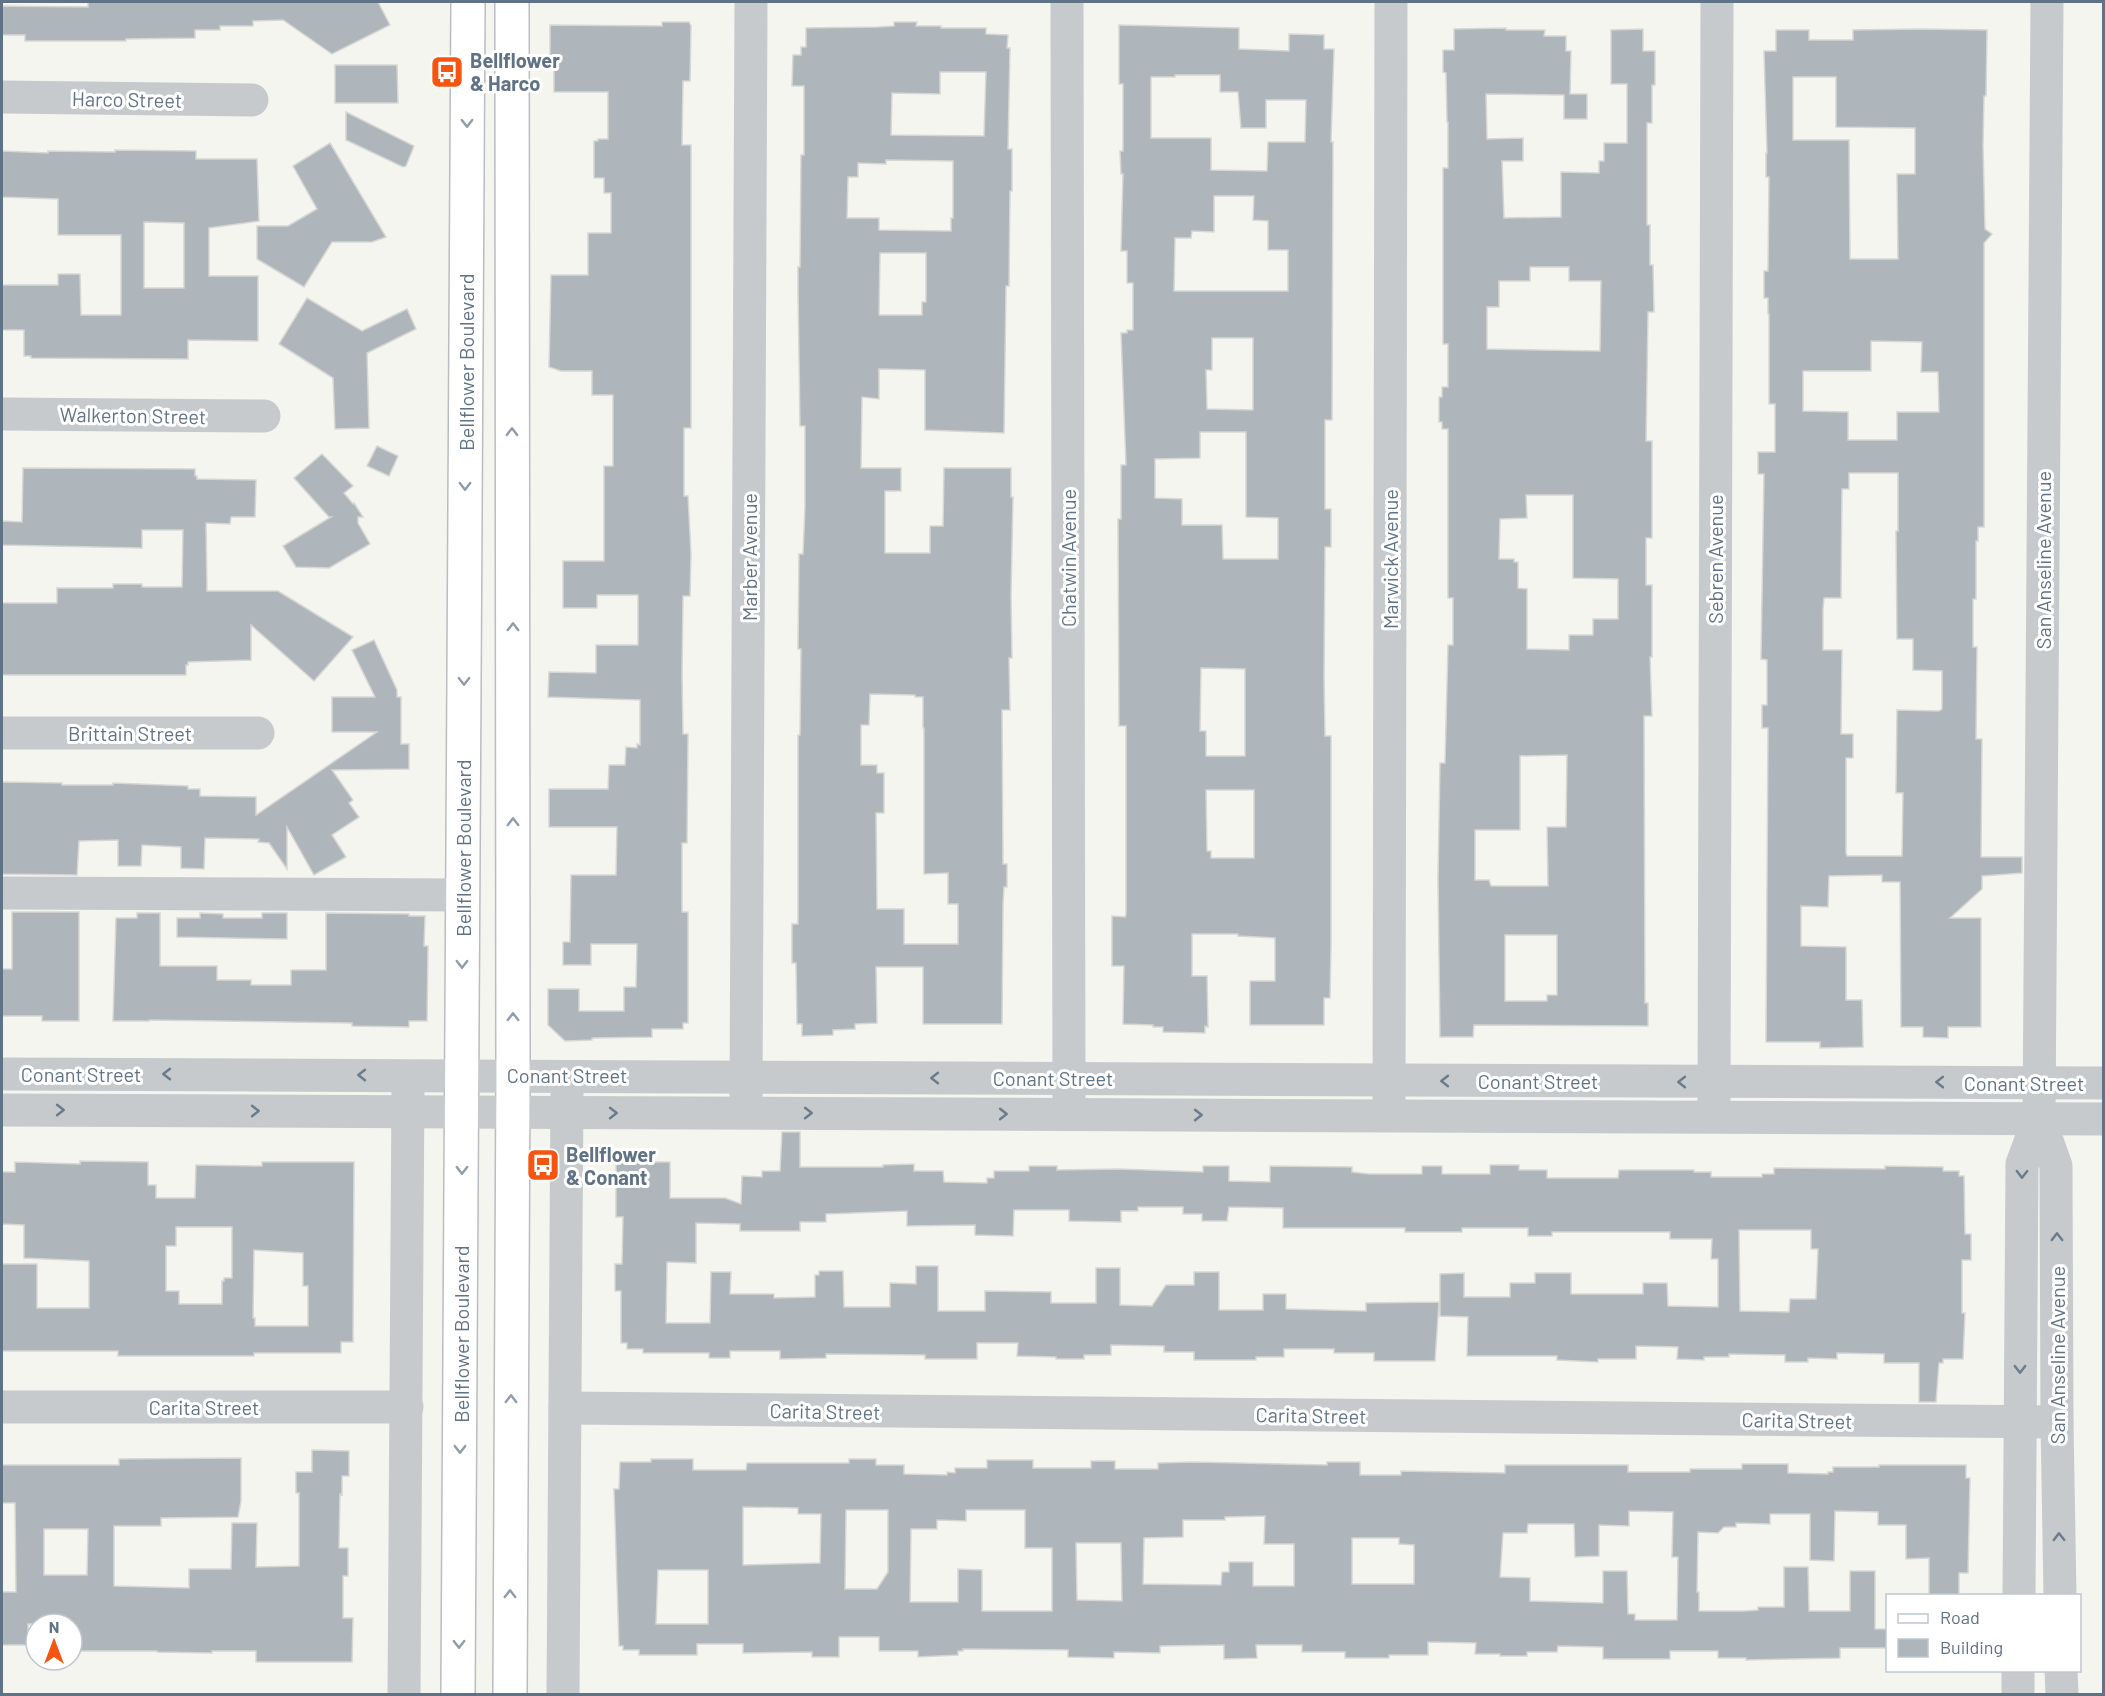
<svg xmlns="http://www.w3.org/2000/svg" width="2105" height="1696" font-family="Barlow,sans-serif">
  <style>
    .building { fill: #aeb5bb; stroke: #d6d6d3; stroke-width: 1.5; fill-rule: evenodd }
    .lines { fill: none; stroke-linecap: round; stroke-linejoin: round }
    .major-casing { stroke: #b9bcc0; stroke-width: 36 }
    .minor { stroke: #c6cacd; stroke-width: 33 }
    .major { stroke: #fff; stroke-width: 33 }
    .oneway { stroke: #909caa }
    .oneway2 { stroke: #6a7b8c }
    .labels { text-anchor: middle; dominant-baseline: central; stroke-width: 6; stroke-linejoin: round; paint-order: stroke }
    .poi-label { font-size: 20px; font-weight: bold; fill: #607285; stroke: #fff; text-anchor: start }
    .street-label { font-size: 20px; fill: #607285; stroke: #fff }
  </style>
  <rect width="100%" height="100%" fill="#f5f5f0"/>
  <g class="building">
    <path d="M88,2h290l12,23 -58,29 -49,-34 -30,1v5h-33v4h-25v8l-69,1v2h-101v-6h-23v-29l86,1z"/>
    <path d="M662,22h27l2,4 -1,55h-7l-1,64h9v283h-7v68h4l3,58 -1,42h-7l-1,80 1,58h5l-1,109h-5v69h6v111h-5v6h-31v8l-60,1v2l-27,1 -17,-16v-36h31v22h45v-24h12l1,-43h-46v21h-28v-23h7l1,-67h45l1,-48h-68v-38h59l1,-24h16l1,-18 11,1v-4l3,1v-45l-92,-3 1,-25 47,1v-28h42v-50h-41v13h-34v-47h41v-95h9v-71h-21v-24h-31l-12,-4 2,-92h37v-42h23v-40h-7v-15h-10v-37h4v-2h10v-47h-54v-31l-4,-2v-34l112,1z"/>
    <path d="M894,22h23l-1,4h25v2h45v6l22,1 -1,13h3l-2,101h4v42h-2l-1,95h-3l-2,147 -79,-3v-60l-46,-1v30l-17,-2 -1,71h40v23h-16v62h45v-27h13l1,-58h67v29h2l-2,99 1,62h-3l1,52h-8l1,154h4v23h-3l-1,17 -1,120h-79v-57h-47l1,56 -22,1v5l-22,1v5l-31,1v-12h-5l-1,-61h-4v-39h6v-189h2l1,-86h-3l1,-95h4l2,-46v-82h-5l-2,-135v-24h2l1,-112h3v-69h-12l1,-31h8v-8h5v-19l72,-1 16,-1zM940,72h46l-2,64 -93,-1 1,-42 48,1zM886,160l67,1v57h-2v13l-72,-1v-12h-32l1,-41h10v-14l28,1zM880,253h46v49h-4v13h-43zM870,694l45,1v2h8v31h1v146l24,-1v31h10v40h-54v-35h-27l-1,-96h8v-40h-7v-8h-16v-40h8z"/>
    <path d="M1119,25l120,3v21l50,2v-17l35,1v14h10l-3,93h2l-1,278h-7v89h6v38h-6l-1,130 1,59h6v210l-1,52h-6v27h-74v-44h25v-43l-37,-2v-2h-46v42h15l1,51 -3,-1v7l-42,-1v-5h-10v-2l-30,-1 1,-58h-12v-50l13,1 1,-3v-188h-7l-1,-207h3v-54h5l-5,-132h6v-3h6v-47h-6v-32h-6l2,-77h-2l-1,-23h3v-67h-4zM1175,75h45v17h18l3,36h25v-28h40l-1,42h-37l-1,29 -56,-1v-32h-60v-61h24zM1214,196h40l-1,24 15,1v29h20v41h-114l1,-53h16l1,-7 22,1zM1212,338h41v72l-46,-1 -1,-39h6zM1200,432h46v85l32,1v41h-55l-1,-34h-40v-26l-27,-1v-39l45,-1zM1201,668l44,1v87h-39v-25h-6zM1206,790h48v68h-43v-7h-4z"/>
    <path d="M1506,28v2h39l-1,6h22v15h5l-1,43h17v25h-23v-24l-78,-1 1,45 36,-1v23h-21l2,57 57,-1v-45l38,1v-12h5v-18h23v-59h-16v-54l32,-1v22h12v34h-3v38h-5v102h3v40h3l1,47h-6l-2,129h6v97h-6v47h6v72h-2l2,59h-8l1,287h3v23l-174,-1 -1,12h-33l-2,-159 2,-115h5l3,-118h5v-47h-5v-169h-6v-7h-3v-25h3v-10h6v-43h-5v-176h5v-46h-1l-1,-49 -3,-1v-22h11v-21zM1530,267h39v14h32l-1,70 -113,-2v-42h12v-26h31zM1526,495h47v83l45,1v40h-25v16h-24v15l-42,-1v-60l-9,-1v-26h-4v-3h-15l1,-40 27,-1zM1567,755l-1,72h-19l1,59h-57l-2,-6h-14v-50h45v-74zM1505,935h52v60h-10v6h-42z"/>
    <path d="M1920,29l67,1 -1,66h-2l-1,49 2,84 7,5 -8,9v284h-6v14h-2v58h-3v48h4l-1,92h6l-1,118h41v16l-40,3v13l-32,29h31v109h-33v11l-25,-1v-10h-22l-1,-145h-18v-7l-53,1 -1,31 -27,-1v40l45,1v53h16l1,47 -43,1v-6h-54l2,-314h-6v-23h5v-45l-6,-1 3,-185h-6v-22h17v-48h-6v-90h-1v-16h-4v-27h4l1,-94h-3v-24h1l-3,-102h12v-21h33v10h44v-10zM1793,77h43v50l79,1v46h-18l1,85h-48l-1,-119h-56zM1871,341l51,1 -1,30h17l1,40h-42v28h-49v-28l-45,-1v-40h68zM1849,473h49v58h-2l1,108h16v31l29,1v38l-3,2 -42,-1 -1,83h7l-1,63h-55l-1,-3v-95h7v-24h-12l1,-84h-19v-41l1,-11h17l1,-109h7z"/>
    <path d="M335,65h62l1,38h-63z"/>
    <path d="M346,112l68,34 -8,20 -3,1 -57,-27z"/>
    <path d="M330,143l56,94 -14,5h-40l-28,45 -47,-28v-33h31l29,-17 -24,-43z"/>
    <path d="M115,150l81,1v8h61l2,62 -50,7v48h49v65l-70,-1v19l-157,-1v-2h-7v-26h-22v-45h56v-11h22l1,41h40v-80h-63v-36l-56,-2v-46l46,2v-2l67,1zM144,222l40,1v65h-40z"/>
    <path d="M307,298l55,33 45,-22 9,20 -49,24 2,75 -34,1 -2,-51 -54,-34z"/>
    <path d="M377,446l21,10 -9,20 -22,-10z"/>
    <path d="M322,454l31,32 -9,7 9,11 1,-1 9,14h-5v6l12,21 -41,24 -33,-1 -13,-21 48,-29h-2l-35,-39z"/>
    <path d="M23,468l172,1v7h2v3l59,1 -1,37h-24l-1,7 -24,-1 1,68h71l75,46 -39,44 -63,-56v35l-63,2v3h-2v10h-184v-72h55v-15h56v-4h29v3h40l1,-57h-41v18l-140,-3v-24l20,1z"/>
    <path d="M374,640l23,50v7h4v47h8v25l-77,1 21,30 -4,3 10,14 -27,18 14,22 -32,18 -27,-48v42l-18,-26 -11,-1 1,-3 -54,-1 -1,31 -23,-1v-21l-39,-2 -1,21h-23v-26l-39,1 -2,34 -75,-1v-92l60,1v2h51v-2l75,3v3h12v7l56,1v18l121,-83h-45v-35h43l-23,-47z"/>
    <path d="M12,912h67v109h-37v-5h-40v-47h10z"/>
    <path d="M137,913h23v53h57v14h34v5h40v-15h35v-57l83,1v2h16l-1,30h4l-1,75h-18v6l-57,-1v-3l-203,-3v1h-36l3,-103h21z"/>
    <path d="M200,913l23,1v4h39v-5h25v26l-110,-2v-19h23z"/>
    <path d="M782,1132h18v35h83v-2l31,-1v7h29l1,11 43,1v-5h7v-7h35v-5h28v4l62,-1 84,3v-6h26v15l41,1v-16l82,1v5l17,2h53v-8h20v8h48v-9h29v5h28v8h71l1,-8h75v2h17v5h51v-3h12v-6l111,1v-3l58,1v4h16v5h5l1,58h6v26h-9v53h3l-2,46h-20v4h-4l-3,39h-17v-39h-35v-9l-47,-1v6l-29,-1v4h-23v-7l-56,-1v3h-25v3l-27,-1 1,-12 -42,-1v13h-38v3l-41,-2v-4h-90l1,-39 -28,-1v-42l24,-1v24h46v-14h25v-10h36v21h72v-11h24l1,23 50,1v-48h-7l1,-20h-42v-7h-118v4h-24v-8h-66v4h-57v-4h-122v-20l-54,-1 -2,14h-25v-7h-19v-7h-45v4h-17v11l-52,-1v-11h-55l-1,26 -38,-1v-10l-68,1v-15l-81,3v8h-26v9h-60v-7l-44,-1v40l-29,-1 -1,61h44l1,-51h20l-1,22h44v4l41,-1v-22h4v-4h24l1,36h46v-24l26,1v-18h22v45h47v-20l66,1v11h45v-35h24v37l32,1 14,-21h28v-13h25v38h44v-16h23v15l80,2v-8l73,-1 -4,59h-61v-8h-40v-4h-50v8h-28v3h-62v-8h-30v-6l-53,-1v10h-27v4h-28v-2l-39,-1 1,-13h-41v16h-52v-4l-99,-1v4l-46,1v-8h-50v7h-21v-5h-66v-4h-16v-6h-6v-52h-6v-27h7l1,-47h-7v-55h54v36h55l16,6 1,-28 20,1v-6h18zM1739,1230h72v19h7l-2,50h-26l-1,13 -49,-1z"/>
    <path d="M80,1161l68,1v23h8v13h39l1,-33 66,1v-4h92l-1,180h-12v11h-87v3h-136v-5h-116v-87h35v44h52v-47l-65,-3v-33l-22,-1v-52h13v-10l65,2zM176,1227h56v51h-8v3h-2v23h-43v-13h-13v-45h10zM254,1250l49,3v33h5v40h-53v-8h-2z"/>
    <path d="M312,1450l37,1v25h-7v19l-2,-1 -1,54h9v28h-5v42h10l-1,44h-96v-11h-44v2l-55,-1v-1h-85v-27h-44v21h-26v-53h14l-1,-89h-13v-38h117v-6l122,-1v43l-3,16 -77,1v8h-47v60l75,2v-19h42l1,-46h25l-1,44 43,-1v-73h-3v-21h16zM44,1529h44l-1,46h-43z"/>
    <path d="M651,1459h42v11h53l1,-7h102v-4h27v6h28v9l43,1v-3l8,1v-5h32v-8h46v8h58v-7h24v8h43v-6l35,-1 134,3v-3h33v13h41v-4l104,2v-8h123v7h62v-3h52v-5h46v9l40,1v-2h5v-5h46v-2h87v13h4l-2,95h-9v22h-30v-37l-23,1v-34h-28v-13l-43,-1 -1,50 -24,-1v-46h-40v10l-34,-1v4h-12l-6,6 -20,-1 -1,60h2v19h46l13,-1v-3h26v-40h24l1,44h41v-40h25v58h12v19h-47v10l-94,2v-2h-28v-7h-48v8h-67v-12l-45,-1 -1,6h-30v4h-27v-2h-25l1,-11 -48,-1v13h-39v3h-44v-6h-43v-7h-46l1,13 -33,1v-14l-64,1v7l-46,-1v6l-46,-1v-7l-105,-1v2h-5v4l-40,2v-6h-39v-14h-40v20h-27v-5l-69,1v-9h-46v11h-58v-5h-16v-4h-4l-5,-157h5l1,-27h31zM743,1507l55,1v6h23l-1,49 -77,2zM846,1510h42v62l-11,17h-32zM966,1510h59v38h27v63h-70v-41l-24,-1v33h-48l1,-73h26v-9l29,1zM1629,1511l44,1 -1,45h6l-1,63h-42v-6h-7l-1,-43h-24v32l-73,-2v-23l-30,-1 3,-44h24l1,-9h46l1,33 24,-1v-31l30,1zM1265,1516l-1,28h30v42h-41v-24h-24v10h-7l-1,13 -78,-1 1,-46 39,-1v-17h42v-3zM1352,1538h47v6l15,1v39h-62zM1076,1543h45l1,58 -45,-1zM658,1570h50v54h-52z"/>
  </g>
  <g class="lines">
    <g class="major-casing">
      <g id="major">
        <path d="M458,1694l10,-1692"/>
        <path d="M510,1694l3,-619 -1,-1073"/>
      </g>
    </g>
    <g class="minor">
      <path d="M1067,2l2,1099"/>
      <path d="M2,97l250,3"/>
      <path d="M2,414l262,2"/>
      <path d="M2,733h256"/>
      <path d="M2,893l460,2"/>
      <path d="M2,1074l2102,9"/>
      <path d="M746,1099l5,-1097"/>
      <path d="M1389,1102l2,-1100"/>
      <path d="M1714,1104l3,-1102"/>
      <path d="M2,1110l2102,9"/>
      <path d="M2039,1118l17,48 1,256 3,174"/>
      <path d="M2,1407h405"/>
      <path d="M565,1408l1492,14"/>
      <path d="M2019,1596l3,-432 17,-46 8,-1116"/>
      <path d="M2061,1670l1,24"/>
      <path d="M404,1694l4,-605"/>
      <path d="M563,1694l4,-604"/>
      <path d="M2018,1694v-24"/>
    </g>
    <use href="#major" class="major"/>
  </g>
  <defs><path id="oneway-chevron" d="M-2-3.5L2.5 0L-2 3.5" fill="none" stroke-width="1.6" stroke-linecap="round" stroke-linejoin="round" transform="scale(1.5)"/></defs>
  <g class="oneway">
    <use href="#oneway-chevron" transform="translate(467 123) rotate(90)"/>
    <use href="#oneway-chevron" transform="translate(512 432) rotate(-90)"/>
    <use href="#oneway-chevron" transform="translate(465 486) rotate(90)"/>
    <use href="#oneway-chevron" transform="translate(513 627) rotate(-90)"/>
    <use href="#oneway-chevron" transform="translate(464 681) rotate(90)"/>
    <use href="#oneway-chevron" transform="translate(513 822) rotate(-90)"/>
    <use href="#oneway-chevron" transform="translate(462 964) rotate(90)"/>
    <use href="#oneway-chevron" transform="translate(513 1017) rotate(-90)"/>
    <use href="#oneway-chevron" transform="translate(462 1170) rotate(90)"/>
    <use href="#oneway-chevron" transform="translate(511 1399) rotate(-90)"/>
    <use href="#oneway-chevron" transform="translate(460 1449) rotate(90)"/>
    <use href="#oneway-chevron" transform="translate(510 1594) rotate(-90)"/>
    <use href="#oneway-chevron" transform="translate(459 1644) rotate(90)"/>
  </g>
  <g class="oneway2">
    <use href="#oneway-chevron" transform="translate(167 1074) rotate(-180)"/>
    <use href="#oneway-chevron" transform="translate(362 1075) rotate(-180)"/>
    <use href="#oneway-chevron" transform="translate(935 1078) rotate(-180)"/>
    <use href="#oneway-chevron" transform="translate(1445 1081) rotate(-180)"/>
    <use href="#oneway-chevron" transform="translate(1682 1082) rotate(180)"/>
    <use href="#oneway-chevron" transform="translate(1940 1082) rotate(-180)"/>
    <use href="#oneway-chevron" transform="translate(60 1110)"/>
    <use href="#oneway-chevron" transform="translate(255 1111)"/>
    <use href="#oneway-chevron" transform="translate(613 1113)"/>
    <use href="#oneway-chevron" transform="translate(808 1113)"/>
    <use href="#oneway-chevron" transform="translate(1003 1114)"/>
    <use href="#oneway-chevron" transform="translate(1198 1115)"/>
    <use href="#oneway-chevron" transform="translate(2022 1174) rotate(91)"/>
    <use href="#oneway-chevron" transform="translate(2057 1237) rotate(-90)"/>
    <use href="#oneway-chevron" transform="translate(2020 1369) rotate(90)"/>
    <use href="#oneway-chevron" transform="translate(2059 1537) rotate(-91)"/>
  </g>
  <defs>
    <g id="bus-square" transform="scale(1.725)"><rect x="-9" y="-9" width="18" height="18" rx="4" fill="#f55510" stroke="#fff"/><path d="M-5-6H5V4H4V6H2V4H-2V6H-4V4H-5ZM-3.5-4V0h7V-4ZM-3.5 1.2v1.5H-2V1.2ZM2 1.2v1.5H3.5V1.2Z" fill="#fff"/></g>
  </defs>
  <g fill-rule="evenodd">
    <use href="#bus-square" x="447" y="72"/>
    <use href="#bus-square" x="543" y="1165"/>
  </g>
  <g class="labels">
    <g class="poi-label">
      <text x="470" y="60">Bellflower<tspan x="470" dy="23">&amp; Harco</tspan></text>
      <text x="566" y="1154">Bellflower<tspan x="566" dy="23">&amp; Conant</tspan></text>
    </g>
    <g class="street-label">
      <text transform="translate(127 99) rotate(1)">Harco Street</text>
      <text transform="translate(466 362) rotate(-90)">Bellflower Boulevard</text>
      <text transform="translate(133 415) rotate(1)">Walkerton Street</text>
      <text transform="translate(749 557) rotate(-90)">Marber Avenue</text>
      <text transform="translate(1068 558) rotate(-90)">Chatwin Avenue</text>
      <text transform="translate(1390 559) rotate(-90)">Marwick Avenue</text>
      <text transform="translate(1715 559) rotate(-90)">Sebren Avenue</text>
      <text transform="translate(2043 560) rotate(-90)">San Anseline Avenue</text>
      <text x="130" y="733">Brittain Street</text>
      <text transform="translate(463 848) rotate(-90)">Bellflower Boulevard</text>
      <text x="81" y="1074">Conant Street</text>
      <text x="567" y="1075">Conant Street</text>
      <text x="1053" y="1078">Conant Street</text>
      <text x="1538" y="1081">Conant Street</text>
      <text x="2024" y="1083">Conant Street</text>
      <text transform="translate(461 1334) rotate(-90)">Bellflower Boulevard</text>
      <text transform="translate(2057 1355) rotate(-90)">San Anseline Avenue</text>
      <text x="204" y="1407">Carita Street</text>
      <text transform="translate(825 1411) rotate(1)">Carita Street</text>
      <text transform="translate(1311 1415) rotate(1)">Carita Street</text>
      <text transform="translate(1797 1420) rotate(1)">Carita Street</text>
    </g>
  </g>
  <rect width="2105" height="1696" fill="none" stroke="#607285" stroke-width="6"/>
  <rect x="1886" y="1594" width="195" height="78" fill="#ffffff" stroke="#bfc7ce" stroke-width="1.5"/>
  <rect x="1898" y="1614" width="30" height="9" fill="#ffffff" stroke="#bfc7ce" stroke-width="1.5"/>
  <text x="1940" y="1624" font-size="18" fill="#607285">Road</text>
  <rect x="1898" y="1639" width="30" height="18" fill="#aeb5bb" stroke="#bfc7ce" stroke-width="1.5"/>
  <text x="1940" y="1654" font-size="18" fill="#607285">Building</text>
  <g transform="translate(54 1642)"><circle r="28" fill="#ffffff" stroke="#bfc7ce" stroke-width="1.5"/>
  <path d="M0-4.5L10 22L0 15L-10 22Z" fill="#f55510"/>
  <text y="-9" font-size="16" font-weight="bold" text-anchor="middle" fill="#607285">N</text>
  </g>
</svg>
